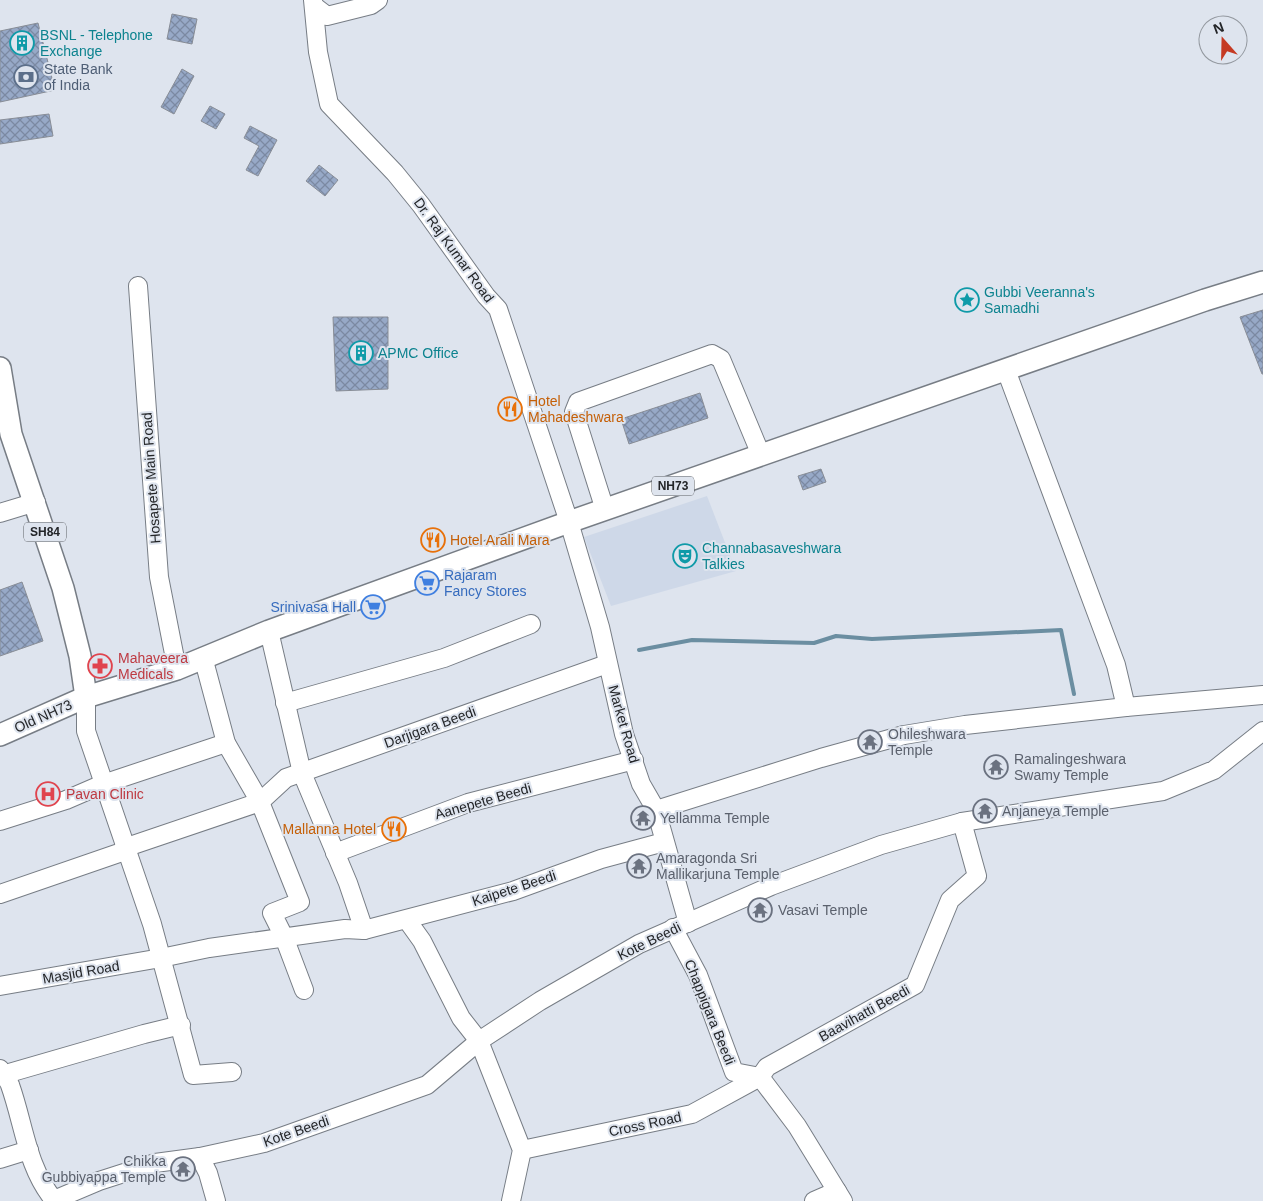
<svg xmlns="http://www.w3.org/2000/svg" width="1263" height="1201" font-family="Helvetica,sans-serif">
  <style>
    .built { fill: #ced8e8 }
    .lines { fill: none; stroke-linecap: round; stroke-linejoin: round }
    .stream { stroke: #6b8ea1; stroke-width: 4 }
    .building { fill: url(#building-cross-hatch); stroke: #888d96 }
    .minor-casing { stroke: #777d85; stroke-width: 20 }
    .major-casing { stroke: #777d85; stroke-width: 24 }
    .minor { stroke: #fff; stroke-width: 18 }
    .major { stroke: #fff; stroke-width: 21 }
    .labels { text-anchor: middle; dominant-baseline: central; stroke-width: 4; stroke-linejoin: round; paint-order: stroke }
    .shield { fill: #dee4ee; stroke: #5b5e63; stroke-width: 1 }
    .shield-label { font-size: 12px; font-weight: bold; fill: #232528 }
    .culture-label { font-size: 14px; fill: #0d838f; stroke: #dee4ee; text-anchor: start }
    .service-label { font-size: 14px; fill: #4e5e75; stroke: #dee4ee; text-anchor: start }
    .street-label { font-size: 14px; fill: #232528; stroke: #dee4ee }
    .food-label { font-size: 14px; fill: #c56008; stroke: #dee4ee; text-anchor: start }
    .shop-label { font-size: 14px; fill: #366cbe; stroke: #dee4ee; text-anchor: start }
    .health-label { font-size: 14px; fill: #be3a42; stroke: #dee4ee; text-anchor: start }
    .worship-label { font-size: 14px; fill: #5b616d; stroke: #dee4ee; text-anchor: start }
  </style>
  <defs>
    <pattern id="building-cross-hatch" width="8" height="8" patternUnits="userSpaceOnUse" patternTransform="scale(1.25)"><rect width="8" height="8" fill="#97a9c7"/><path d="M0 0l8 8M0 8l8-8" fill="none" stroke="#7b89a2"/></pattern>
  </defs>
  <rect width="100%" height="100%" fill="#dee4ee"/>
  <path class="built" d="M707,496l29,75 -125,35 -27,-69z"/>
  <g class="lines">
    <path class="stream" d="M639,650l53,-10 122,3 22,-7 36,3 189,-9 13,64"/>
  </g>
  <g class="building">
    <path d="M172,14l25,5 -5,25 -25,-5z"/>
    <path d="M38,23l17,67 -55,12v-71z"/>
    <path d="M182,69l12,7 -20,38 -13,-7z"/>
    <path d="M210,106l15,8 -9,15 -15,-8z"/>
    <path d="M49,114l4,22 -53,8v-24z"/>
    <path d="M250,126l27,14 -19,36 -12,-6 13,-24 -15,-8z"/>
    <path d="M319,165l19,15 -13,16 -19,-15z"/>
    <path d="M1263,310v64h-1l-22,-57z"/>
    <path d="M333,317h55v72l-52,2z"/>
    <path d="M700,393l8,25 -79,26 -8,-25z"/>
    <path d="M821,469l5,13 -23,8 -5,-14z"/>
    <path d="M22,582l21,59 -43,15v-66z"/>
  </g>
  <g class="lines">
    <g class="minor-casing">
      <g id="minor">
        <path d="M313,0l5,52 11,52 66,69 26,32 65,91 12,13 71,213 31,105 24,107 17,50 15,26 32,113"/>
        <path d="M314,6l13,10 44,-11 7,-5"/>
        <path d="M138,286l21,291 18,92"/>
        <path d="M1006,370l110,295 10,42"/>
        <path d="M605,510l-31,-98 4,-10 134,-48 9,5 40,96"/>
        <path d="M0,513l36,-11"/>
        <path d="M269,631l33,142 46,110 16,47"/>
        <path d="M203,657l23,86 34,59 26,-24 321,-114"/>
        <path d="M86,697v34l66,193 41,151 39,-3"/>
        <path d="M285,703l159,-45 87,-34"/>
        <path d="M656,810l165,-52 83,-23 61,-10 161,-18 137,-12"/>
        <path d="M0,821l66,-21 37,-16 123,-41"/>
        <path d="M335,853l133,-50 166,-43"/>
        <path d="M0,894l119,-41 8,-6 133,-45 40,100 -28,11 12,24 20,53"/>
        <path d="M407,920l15,21 39,77 18,23 43,109 -11,51"/>
        <path d="M673,928l25,47 36,97 26,5 37,49 46,75"/>
        <path d="M0,986l161,-28 48,-10 136,-19 19,1 149,-39 88,-32 63,-17"/>
        <path d="M0,1069c2,6 8,10 10,16 14,39 17,83 44,115l45,-19 56,-18 45,-6 64,-14 163,-58 52,-44 61,-40 99,-57 132,-58 110,-41 81,-23 201,-31 51,-21 49,-39"/>
        <path d="M2,1075l142,-41 37,-9"/>
        <path d="M522,1150l170,-36 68,-37 7,-10 148,-82 35,-85 27,-24 -15,-54"/>
        <path d="M200,1157l8,16 8,28"/>
        <path d="M0,1159l29,-9"/>
        <path d="M814,1201l23,-10"/>
      </g>
    </g>
    <g class="major-casing">
      <g id="major">
        <path d="M0,368l11,66 52,154 17,68 6,41"/>
        <path d="M0,735l86,-38 91,-28 92,-38 300,-109 636,-222 58,-18"/>
      </g>
    </g>
    <use href="#minor" class="minor"/>
    <use href="#major" class="major"/>
  </g>
  <defs>
    <g id="building-ring" transform="scale(1.25)"><circle r="9.5" fill="#dee4ee" stroke="#0f9aa8" stroke-width="1.5"/><path d="M-4-6H4V6H1V3H-1V6H-4ZM-2.5-4.3h1.7v1.8h-1.7ZM.8-4.3h1.7v1.8H.8ZM-2.5-1h1.7V.8h-1.7ZM.8-1h1.7V.8H.8Z" fill="#0f9aa8"/></g>
    <g id="bank-ring" transform="scale(1.25)"><circle r="9.5" fill="#dee4ee" stroke="#5c6f8a" stroke-width="1.5"/><path d="M-6-4H6V4H-6ZM0-2.3a2.3 2.3 0 1 0 0 4.6a2.3 2.3 0 1 0 0-4.6Z" fill="#5c6f8a"/></g>
    <g id="sight-ring" transform="scale(1.25)"><circle r="9.5" fill="#dee4ee" stroke="#0f9aa8" stroke-width="1.5"/><path d="M0-6L1.8-2.2L6-1.7L2.9 1.2L3.7 5.4L0 3.3L-3.7 5.4L-2.9 1.2L-6-1.7L-1.8-2.2Z" fill="#0f9aa8"/></g>
    <g id="restaurant-ring" transform="scale(1.25)"><circle r="9.5" fill="#dee4ee" stroke="#e8710a" stroke-width="1.5"/><path d="M-5-6h1v4h1v-4h1v4h1v-4h1v5L-1.5 .5V6h-2V.5L-5-1ZM5-6V6H3V1.5H1.5Q1.5-4 5-6Z" fill="#e8710a"/></g>
    <g id="theatre-ring" transform="scale(1.25)"><circle r="9.5" fill="#dee4ee" stroke="#0f9aa8" stroke-width="1.5"/><path d="M-5-5.5Q0-4 5-5.5V0Q5 5 0 6Q-5 5-5 0ZM-3.3-2.5H-1v1.5H-3.3ZM1-2.5H3.3v1.5H1ZM-2.8 1Q0 5.5 2.8 1Z" fill="#0f9aa8"/></g>
    <g id="supermarket-ring" transform="scale(1.25)"><circle r="9.5" fill="#dee4ee" stroke="#3f7fe0" stroke-width="1.5"/><path d="M-6-5.5h2.5l.6 2H6L4.5 2H-2.5L-4.4-4H-6ZM-1.5 3.2a1.3 1.3 0 1 0 .1 0ZM3 3.2a1.3 1.3 0 1 0 .1 0Z" fill="#3f7fe0"/></g>
    <g id="pharmacy-ring" transform="scale(1.25)"><circle r="9.5" fill="#dee4ee" stroke="#e0444e" stroke-width="1.5"/><path d="M-2-6h4v4h4v4h-4v4h-4v-4h-4v-4h4Z" fill="#e0444e"/></g>
    <g id="temple-ring" transform="scale(1.25)"><circle r="9.5" fill="#dee4ee" stroke="#6b7280" stroke-width="1.5"/><path d="M0-6L5-2H3V0L6.5 2.5H4V6H1.5V3h-3V6H-4V2.5H-6.5L-3 0V-2H-5Z" fill="#6b7280"/></g>
    <g id="hospital-ring" transform="scale(1.25)"><circle r="9.5" fill="#dee4ee" stroke="#e0444e" stroke-width="1.5"/><path d="M-5-5h3v3.5h4V-5h3V5h-3V1.5h-4V5h-3Z" fill="#e0444e"/></g>
  </defs>
  <g fill-rule="evenodd">
    <use href="#building-ring" x="22" y="43"/>
    <use href="#bank-ring" x="26" y="77"/>
    <use href="#sight-ring" x="967" y="300"/>
    <use href="#building-ring" x="361" y="353"/>
    <use href="#restaurant-ring" x="510" y="409"/>
    <use href="#restaurant-ring" x="433" y="540"/>
    <use href="#theatre-ring" x="685" y="556"/>
    <use href="#supermarket-ring" x="427" y="583"/>
    <use href="#supermarket-ring" x="373" y="607"/>
    <use href="#pharmacy-ring" x="100" y="666"/>
    <use href="#temple-ring" x="870" y="742"/>
    <use href="#temple-ring" x="996" y="767"/>
    <use href="#hospital-ring" x="48" y="794"/>
    <use href="#temple-ring" x="985" y="811"/>
    <use href="#temple-ring" x="643" y="818"/>
    <use href="#restaurant-ring" x="394" y="829"/>
    <use href="#temple-ring" x="639" y="866"/>
    <use href="#temple-ring" x="760" y="910"/>
    <use href="#temple-ring" x="183" y="1169"/>
  </g>
  <g class="labels">
    <g class="shield">
      <rect x="652" y="476.5" width="42" height="19" rx="4"/>
      <rect x="24" y="522.5" width="42" height="19" rx="4"/>
    </g>
    <g class="shield-label">
      <text x="673" y="486">NH73</text>
      <text x="45" y="532">SH84</text>
    </g>
    <g class="culture-label">
      <text x="40" y="35">BSNL - Telephone<tspan x="40" dy="16">Exchange</tspan></text>
      <text x="984" y="292">Gubbi Veeranna's<tspan x="984" dy="16">Samadhi</tspan></text>
      <text x="378" y="353">APMC Office</text>
      <text x="702" y="548">Channabasaveshwara<tspan x="702" dy="16">Talkies</tspan></text>
    </g>
    <g class="service-label">
      <text x="44" y="69">State Bank<tspan x="44" dy="16">of India</tspan></text>
    </g>
    <g class="street-label">
      <text transform="translate(454 250) rotate(54)">Dr. Raj Kumar Road</text>
      <text transform="translate(151 478) rotate(-94)">Hosapete Main Road</text>
      <text transform="translate(43 716) rotate(-24)">Old NH73</text>
      <text transform="translate(624 724) rotate(74)">Market Road</text>
      <text transform="translate(430 727) rotate(-20)">Darjigara Beedi</text>
      <text transform="translate(483 801) rotate(-16)">Aanepete Beedi</text>
      <text transform="translate(514 888) rotate(-18)">Kaipete Beedi</text>
      <text transform="translate(649 941) rotate(-26)">Kote Beedi</text>
      <text transform="translate(81 972) rotate(-10)">Masjid Road</text>
      <text transform="translate(710 1012) rotate(68)">Chappigara Beedi</text>
      <text transform="translate(864 1013) rotate(-29)">Baavihatti Beedi</text>
      <text transform="translate(645 1124) rotate(-12)">Cross Road</text>
      <text transform="translate(296 1131) rotate(-19)">Kote Beedi</text>
    </g>
    <g class="food-label">
      <text x="528" y="401">Hotel<tspan x="528" dy="16">Mahadeshwara</tspan></text>
      <text x="450" y="540">Hotel Arali Mara</text>
      <text x="376" y="829" text-anchor="end">Mallanna Hotel</text>
    </g>
    <g class="shop-label">
      <text x="444" y="575">Rajaram<tspan x="444" dy="16">Fancy Stores</tspan></text>
      <text x="356" y="607" text-anchor="end">Srinivasa Hall</text>
    </g>
    <g class="health-label">
      <text x="118" y="658">Mahaveera<tspan x="118" dy="16">Medicals</tspan></text>
      <text x="66" y="794">Pavan Clinic</text>
    </g>
    <g class="worship-label">
      <text x="888" y="734">Ohileshwara<tspan x="888" dy="16">Temple</tspan></text>
      <text x="1014" y="759">Ramalingeshwara<tspan x="1014" dy="16">Swamy Temple</tspan></text>
      <text x="1002" y="811">Anjaneya Temple</text>
      <text x="660" y="818">Yellamma Temple</text>
      <text x="656" y="858">Amaragonda Sri<tspan x="656" dy="16">Mallikarjuna Temple</tspan></text>
      <text x="778" y="910">Vasavi Temple</text>
      <text x="166" y="1161" text-anchor="end">Chikka<tspan x="166" dy="16">Gubbiyappa Temple</tspan></text>
    </g>
  </g>
  <g transform="translate(1223 40) rotate(340)"><circle r="24" fill="#dee4ee" stroke="#93989f"/>
  <path d="M0-4L9 19L0 12L-9 19Z" fill="#c53a23"/>
  <text y="-8" font-size="14" font-weight="bold" text-anchor="middle" fill="#232528">N</text>
  </g>
</svg>
